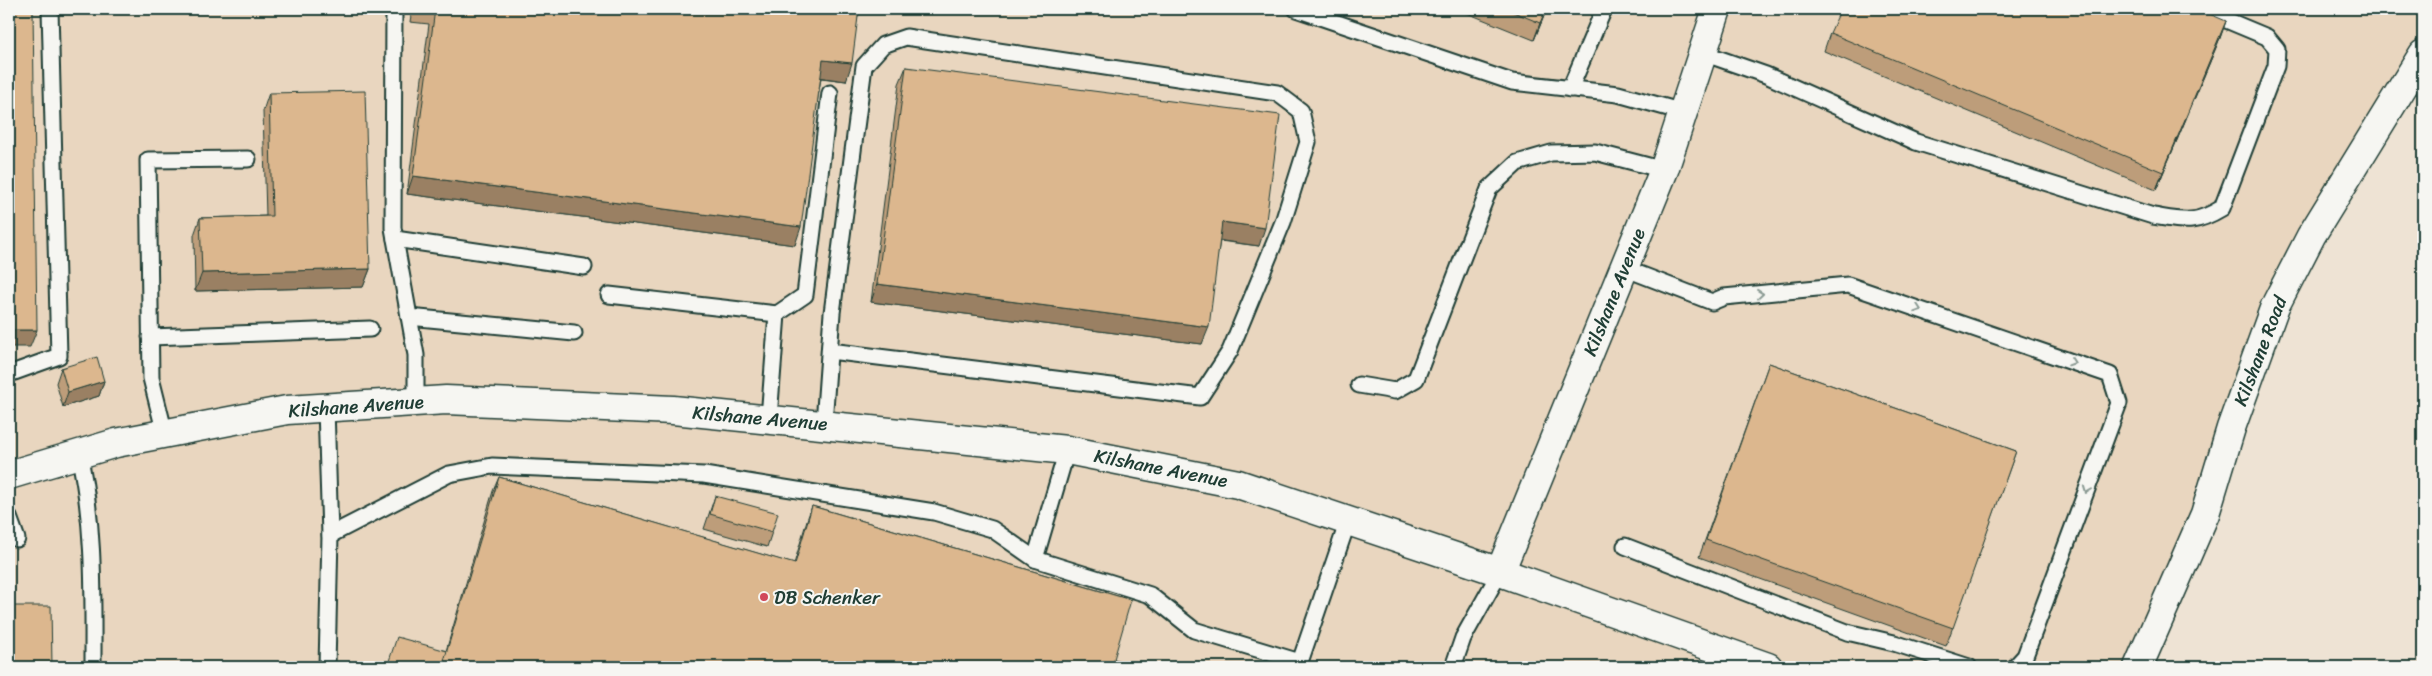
<svg xmlns="http://www.w3.org/2000/svg" width="2432" height="676" font-family="Sriracha,sans-serif">
  <style>
    .built { fill: #e9d6bf }
    .lines { fill: none; stroke-linecap: round; stroke-linejoin: round }
    .lane-casing { stroke: #1f3d34; stroke-width: 19 }
    .street-casing { stroke: #1f3d34; stroke-width: 31 }
    .secondary-casing { stroke: #1f3d34; stroke-width: 31 }
    .lane { stroke: #f6f6f2; stroke-width: 15 }
    .street { stroke: #f6f6f2; stroke-width: 28 }
    .secondary { stroke: #f6f6f2; stroke-width: 28 }
    .wall { fill: #bd9d7a; stroke: #1f3d34 }
    .shaded-wall { fill: #9a8063; stroke: #1f3d34 }
    .building { fill: #dcb78e; stroke: #1f3d34 }
    .oneway { stroke: #8a9a93 }
    .poi-dot { fill: #d1495b; stroke: #f6f6f2; stroke-width: 2 }
    .labels { text-anchor: middle; dominant-baseline: central; stroke-width: 4; stroke-linejoin: round; paint-order: stroke }
    .street-label { font-size: 19px; fill: #1f3d34; stroke: #f6f6f2 }
    .poi-label { font-size: 19px; fill: #1f3d34; stroke: #f6f6f2; text-anchor: start }
  </style>
  <rect width="100%" height="100%" fill="#eee3d4"/>
  <filter id="ink" filterUnits="userSpaceOnUse"><feTurbulence type="fractalNoise" baseFrequency=".02" numOctaves="2"/><feDisplacementMap in="SourceGraphic" scale="10" xChannelSelector="R" yChannelSelector="G"/><feConvolveMatrix kernelMatrix="1 2 1 2 8 2 1 2 1" color-interpolation-filters="sRGB"/></filter>
  <g filter="url(#ink)">
    <path class="built" d="M9,9h2414v45l-112,182 -173,431h-2129z"/>
    <g class="lines">
      <g class="lane-casing">
        <g id="lane">
          <path d="M394,9l-1,219 23,127v47"/>
          <path d="M1296,9l216,73 106,12 65,18"/>
          <path d="M1703,53l63,22 150,67 237,74c31,5 41,9 69,-8l54,-142 1,-17 -10,-12 -67,-28"/>
          <path d="M1570,89l34,-80"/>
          <path d="M395,239l189,28"/>
          <path d="M1624,268l88,34 12,-5 124,-12 262,90 9,28 -94,253 -10,11"/>
          <path d="M609,295l168,19"/>
          <path d="M409,317l165,16"/>
          <path d="M150,337l220,-8"/>
          <path d="M9,374l50,-18 -9,-347"/>
          <path d="M1359,385l36,6 21,-12 73,-190 28,-26 34,-10 44,-1 69,18"/>
          <path d="M326,408l4,127 -3,132"/>
          <path d="M769,418l8,-104 28,-19 25,-202"/>
          <path d="M824,423l8,-110 32,-247 19,-21 23,-8 371,56 24,18 7,31 -25,80 -53,129 -30,46 -370,-46"/>
          <path d="M165,434l-14,-56 -3,-218 100,-1"/>
          <path d="M79,455c16,69 14,142 14,212"/>
          <path d="M9,517l8,22"/>
          <path d="M330,535l119,-61 43,-8 212,9 230,37 58,17 43,30 115,36 44,35 106,32"/>
          <path d="M1625,546l222,86 47,11 75,24"/>
          <path d="M1035,559l32,-109"/>
          <path d="M1302,667l-2,-5 48,-141"/>
          <path d="M1453,667l10,-29 37,-66"/>
        </g>
      </g>
      <g class="street-casing">
        <g id="street">
          <path d="M9,475l107,-32 171,-33 159,-10 227,10 394,40 171,34 262,88 268,95"/>
          <path d="M1500,572l164,-402 53,-161"/>
        </g>
      </g>
      <g class="secondary-casing">
        <path id="secondary" d="M2138,667l67,-153 26,-86 44,-122 36,-70 112,-182"/>
      </g>
      <use href="#lane" class="lane"/>
      <use href="#street" class="street"/>
      <use href="#secondary" class="secondary"/>
    </g>
    <g class="wall">
      <path d="M412,9h447l-13,72 -25,-3 -26,167 -388,-51 22,-170 -19,-2z"/>
      <path d="M1457,9h90l-13,31z"/>
      <path d="M2226,21l-6,17 -64,152 -332,-139 6,-18z"/>
      <path d="M906,67l353,179 -39,-5 -18,103 -331,-42 28,-218z"/>
      <path d="M269,93l101,176 -7,18 -168,4 -1,-56 6,-17 66,-2 -3,-105z"/>
      <path d="M1769,363l247,88 -70,195 -247,-89z"/>
      <path d="M61,368l43,13 -5,15 -36,11 -7,-24z"/>
      <path d="M499,477l295,87 13,-44 5,-14 319,94 -744,67 59,-16 47,-160z"/>
      <path d="M715,496l57,36 -5,15 -63,-18z"/>
    </g>
    <g class="shaded-wall">
      <path d="M1546,9h1l-13,31 6,-17z"/>
      <path d="M2226,21l-6,17 -64,152 7,-18z"/>
      <path d="M823,60l29,3 -6,18 -29,-4z"/>
      <path d="M413,176l388,51 -6,18 -388,-51z"/>
      <path d="M1222,222l43,6 -6,18 -43,-6z"/>
      <path d="M370,269l-7,18 -168,4 7,-18z"/>
      <path d="M877,284l332,43 -7,17 -331,-42z"/>
      <path d="M9,330h28l-7,17h-21z"/>
      <path d="M104,381l-5,15 -36,11 5,-15z"/>
    </g>
    <g class="building">
      <path d="M9,9h24l4,321h-28z"/>
      <path d="M435,9h424l-7,54 -29,-3 -22,167 -388,-51z"/>
      <path d="M1506,9h40l-6,14z"/>
      <path d="M1841,9h357l28,12 -63,151 -333,-139z"/>
      <path d="M906,67l374,48 -15,113 -43,-6 -13,105 -332,-43z"/>
      <path d="M365,91l5,178 -168,4 -2,-55 72,-2 -3,-123z"/>
      <path d="M97,357l7,24 -36,11 -7,-24z"/>
      <path d="M1769,363l247,88 -63,177 -247,-88z"/>
      <path d="M499,477l296,87 17,-58 319,94 -17,59 28,8h-700z"/>
      <path d="M715,496l63,17 -6,19 -62,-18z"/>
      <path d="M9,606h42l1,61h-43z"/>
      <path d="M397,637l50,14 -5,16h-55z"/>
    </g>
    <defs><path id="oneway-chevron" d="M-2-3.5L2.5 0L-2 3.5" fill="none" stroke-width="1.6" stroke-linecap="round" stroke-linejoin="round" transform="scale(1.25)"/></defs>
    <g class="oneway">
      <use href="#oneway-chevron" transform="translate(1760 294) rotate(-6)"/>
      <use href="#oneway-chevron" transform="translate(1918 309) rotate(19)"/>
      <use href="#oneway-chevron" transform="translate(2072 362) rotate(19)"/>
      <use href="#oneway-chevron" transform="translate(2087 490) rotate(111)"/>
    </g>
  </g>
  <circle class="poi-dot" cx="764" cy="597" r="5"/>
  <g class="labels">
    <g class="street-label">
      <text transform="translate(1614 292) rotate(-68)">Kilshane Avenue</text>
      <text transform="translate(2260 351) rotate(-69)">Kilshane Road</text>
      <text transform="translate(356 406) rotate(-4)">Kilshane Avenue</text>
      <text transform="translate(760 418) rotate(5)">Kilshane Avenue</text>
      <text transform="translate(1161 468) rotate(11)">Kilshane Avenue</text>
    </g>
    <g class="poi-label">
      <text x="774" y="597">DB Schenker</text>
    </g>
  </g>
  <rect width="2432" height="676" fill="none" stroke="#f6f6f2" stroke-width="30"/>
  <rect x="15" y="15" width="2402" height="646" fill="none" stroke="#1f3d34" stroke-width="2" filter="url(#ink)"/>
</svg>
